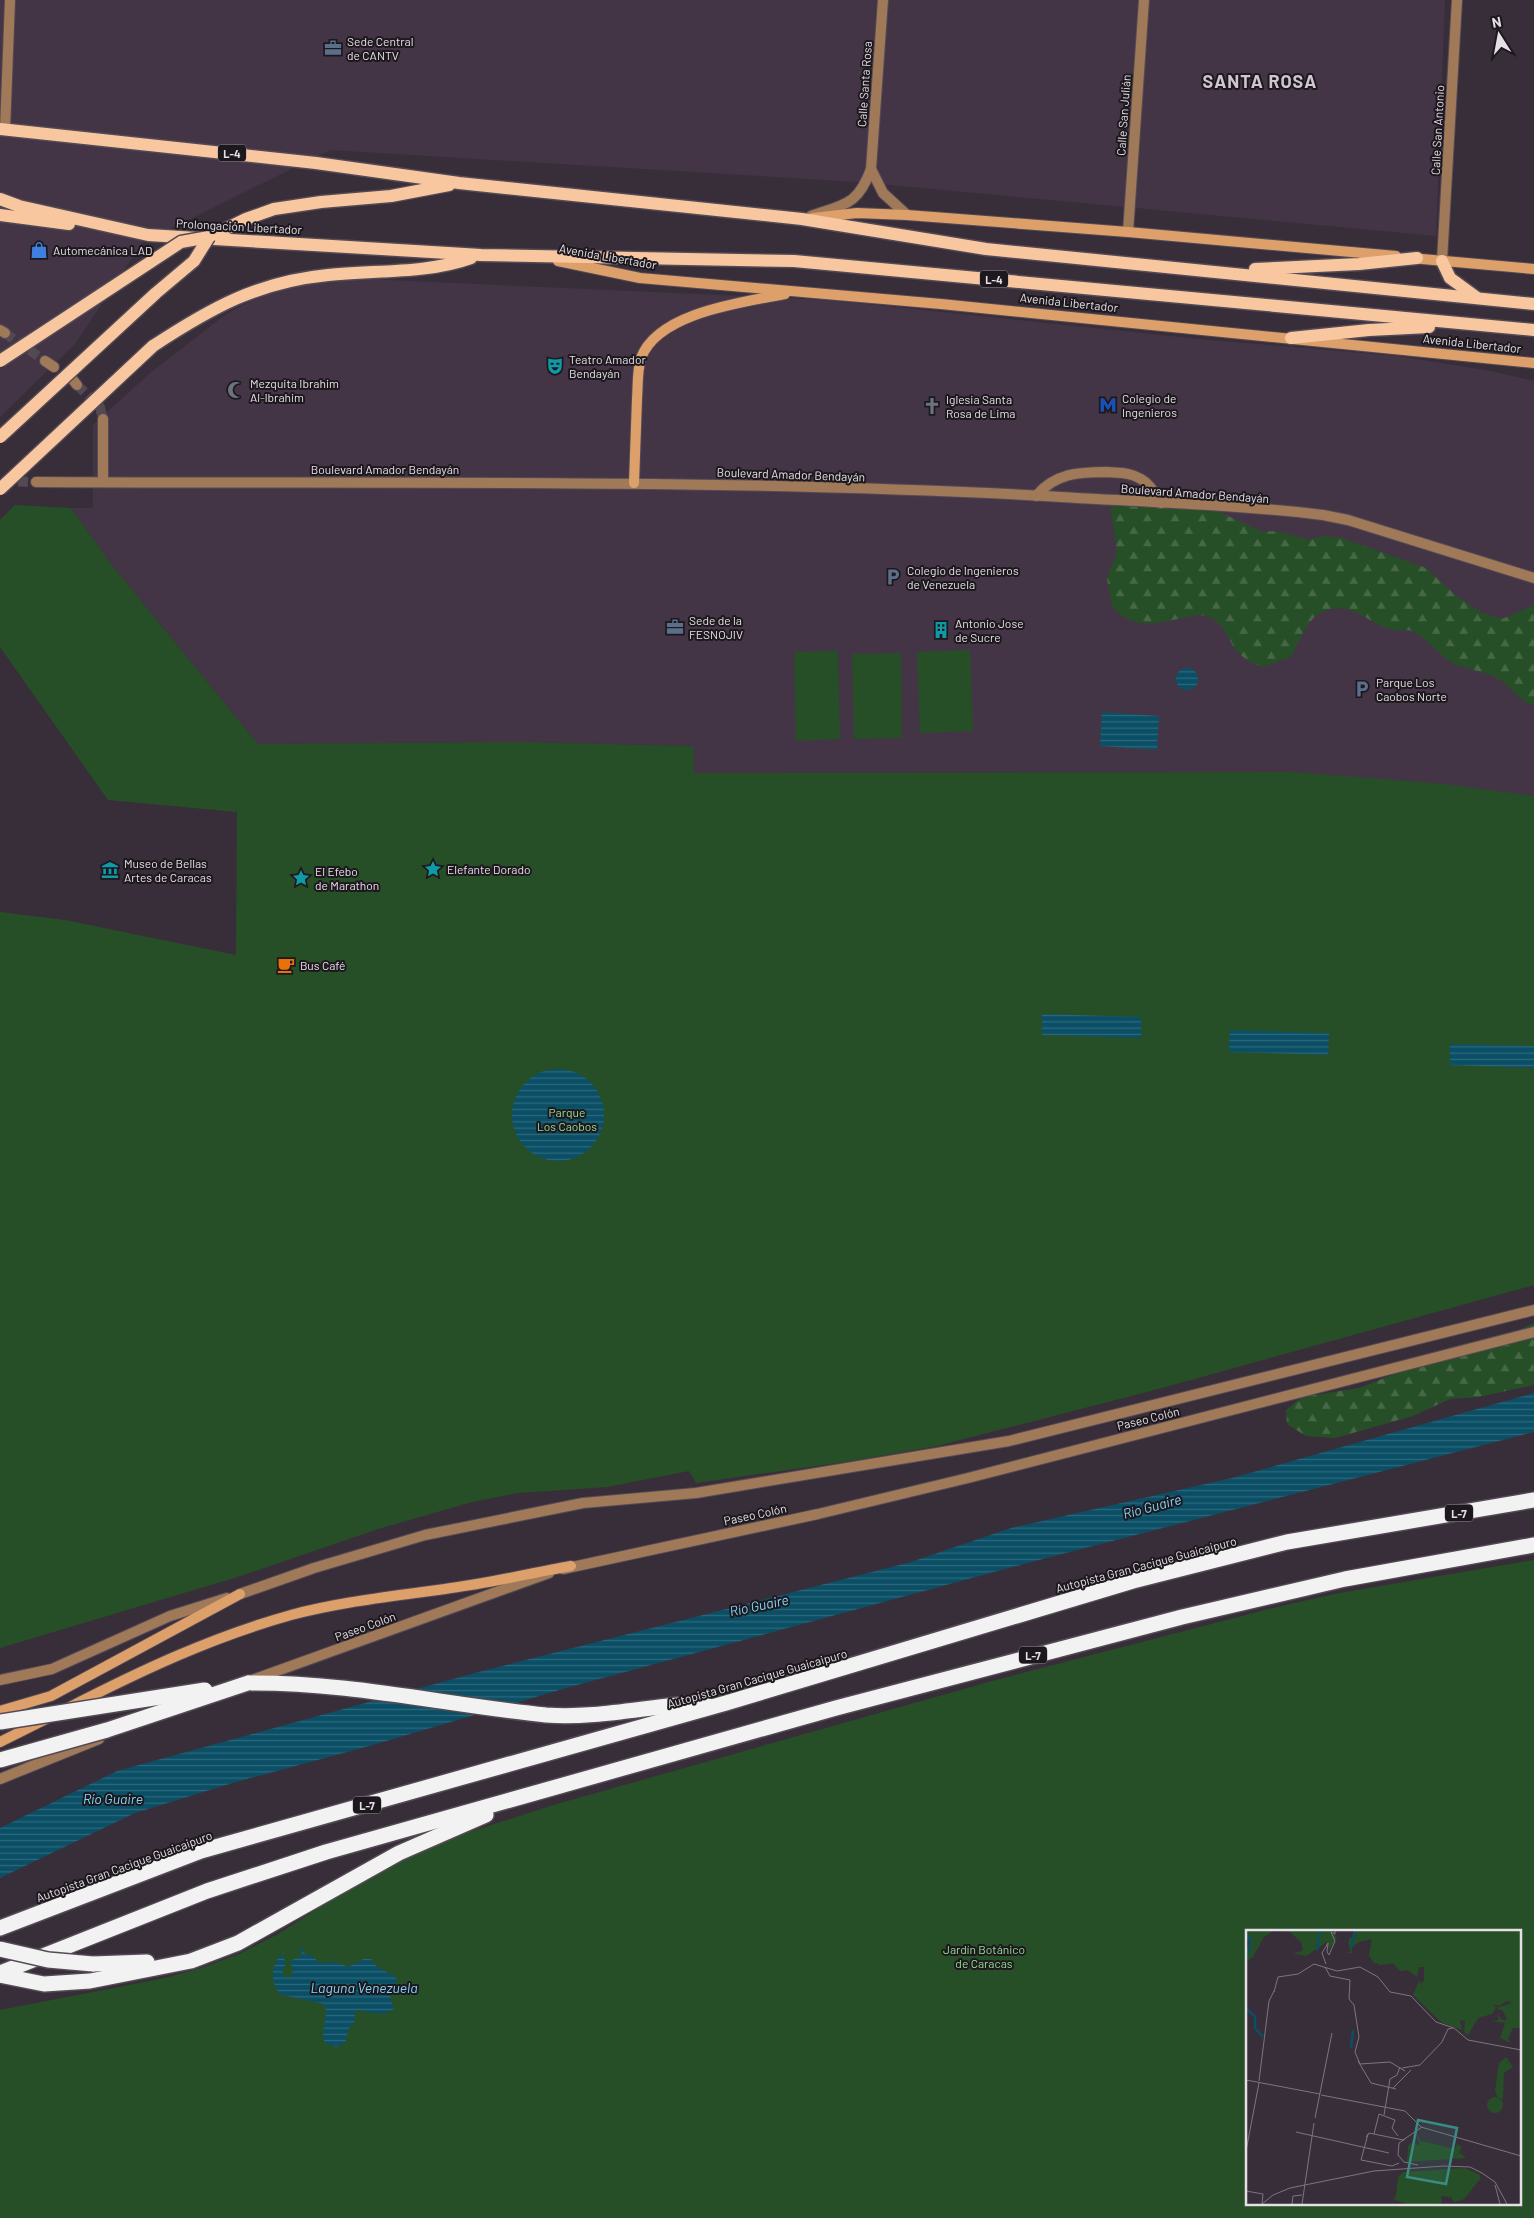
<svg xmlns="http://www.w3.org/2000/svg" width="1534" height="2218" font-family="Barlow,sans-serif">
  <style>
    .built { fill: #433545 }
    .forest { fill: url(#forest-firs) }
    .park { fill: #274f27; fill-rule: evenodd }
    .water { fill: url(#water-rules) }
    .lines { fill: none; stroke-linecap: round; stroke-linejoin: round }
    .minor-tunnel { stroke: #524953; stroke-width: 10; stroke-dasharray: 10 5; stroke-linecap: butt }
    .minor-casing { stroke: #544a55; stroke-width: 12 }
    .tertiary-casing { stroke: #544a55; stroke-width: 12 }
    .secondary-casing { stroke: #544a55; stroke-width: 12 }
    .primary-casing { stroke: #544a55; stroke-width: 15 }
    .motorway-casing { stroke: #544a55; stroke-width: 18 }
    .minor { stroke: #a07958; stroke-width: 10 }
    .tertiary { stroke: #a07958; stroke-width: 10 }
    .secondary { stroke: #dea06a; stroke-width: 10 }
    .primary { stroke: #f8c79f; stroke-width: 12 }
    .motorway { stroke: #f2f2f2; stroke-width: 15 }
    .primary-bridge-casing { stroke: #544a55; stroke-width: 15; stroke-linecap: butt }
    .motorway-bridge-casing { stroke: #544a55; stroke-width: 18; stroke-linecap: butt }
    .primary-bridge { stroke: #f8c79f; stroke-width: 12 }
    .motorway-bridge { stroke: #f2f2f2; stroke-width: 15 }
    .labels { text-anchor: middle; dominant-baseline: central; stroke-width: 4; stroke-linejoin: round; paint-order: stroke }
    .shield { fill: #1d181d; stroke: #a9a3aa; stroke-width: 1 }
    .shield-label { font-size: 11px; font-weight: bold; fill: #e5dfe6 }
    .poi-label { font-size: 12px; fill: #e5dfe6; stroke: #1d181d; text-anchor: start }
    .street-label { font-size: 12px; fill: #e5dfe6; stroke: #1d181d }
    .park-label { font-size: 12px; fill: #98dd95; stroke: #1d181d }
    .water-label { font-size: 14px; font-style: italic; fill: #81d6fa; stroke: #1d181d }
    .district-label { font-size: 18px; font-weight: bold; letter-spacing: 1px; fill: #d1c5d2; stroke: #1d181d }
    .inset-river { fill: none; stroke: #0b4f66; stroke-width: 2.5 }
    .inset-road { fill: none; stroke: #7d757e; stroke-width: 1 }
    .view { fill: #3a8b86; fill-opacity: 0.15; stroke: #3a8b86; stroke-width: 2.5 }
    .inset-edge { fill: none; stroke: #e5dfe6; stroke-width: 2.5 }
  </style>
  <defs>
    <pattern id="forest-firs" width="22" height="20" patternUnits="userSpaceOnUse" patternTransform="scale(1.25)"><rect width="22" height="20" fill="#274f27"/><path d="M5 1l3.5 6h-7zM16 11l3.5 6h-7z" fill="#466846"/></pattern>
    <pattern id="water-rules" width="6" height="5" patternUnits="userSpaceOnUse" patternTransform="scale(1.25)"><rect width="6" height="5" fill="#0b4f66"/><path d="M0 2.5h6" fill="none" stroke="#2e687c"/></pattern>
  </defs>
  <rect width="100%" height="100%" fill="#382e39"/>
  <g class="built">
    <path d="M0,0h1445l-9,236 -578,-54 -528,-32 -188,93 -67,101 -75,73z"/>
    <path d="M321,277l507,23 371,39 198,17 94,15 43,10v415l-241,-24 -600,1v-27l-171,-4 -264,2 -147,-180 -40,-56h22v-83l57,-52 75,-58 43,-24z"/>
  </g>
  <g class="forest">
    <path d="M1130,496l85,14 48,22 13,-1 34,9 13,-4 19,2 84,30 28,26 26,18 22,7 32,-14v101c-18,-7 -21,-18 -35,-27 -12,-7 -28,-9 -40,-13 -18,-7 -31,-27 -45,-34 -6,-3 -13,-1 -19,-2 -27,-4 -40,-30 -71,-19 -17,6 -25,32 -33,46l-29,10c-9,-4 -17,-7 -23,-14 -13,-13 -13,-31 -33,-37 -6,-2 -13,0 -19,1 -29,6 -53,15 -75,-11l-5,-27 10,-27 -6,-41 1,-7 4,-6z"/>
    <path d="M1534,1323v62l-56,12 -28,2 -37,17 -78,22 -29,-2 -19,-12 -1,-14 16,-13 57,-9 53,-21 75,-22z"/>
  </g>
  <g class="park">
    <path d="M15,505l56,3 40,56 147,180 264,-2 171,4 1,27 599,-1 152,12 89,12v489l-372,103 -225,58 -86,15 -155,22 -7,-12 -82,16 -90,6 -45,9 -94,27 -137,47 -241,72v-736l65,8 171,35 1,-143 -129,-12 -108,-153v-127z"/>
    <path d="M970,650l3,81 -53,2 -3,-81z"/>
    <path d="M838,651l2,88 -44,2 -2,-89z"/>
    <path d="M901,653l1,85 -48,1 -2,-85z"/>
    <path d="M1534,1560v658h-1534v-208l165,-32 36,-10 38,-14 39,-20 94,-60 27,-14 64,-26 94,-30 439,-124 273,-71 65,-15zM1248,1932h272v272h-272z"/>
  </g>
  <g class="water">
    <circle cx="1187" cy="679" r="11"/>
    <path d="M1102,712l57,4 -2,34 -57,-4z"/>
    <path d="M1042,1014l99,3v21l-99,-3z"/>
    <path d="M1230,1030l99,3 -1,22 -99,-3z"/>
    <path d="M1450,1044l84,2v22l-84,-3z"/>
    <circle cx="558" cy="1115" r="46"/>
    <path d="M1534,1393v39l-499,129 -469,127 -193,57 -137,37 -101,31 -135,65v-50l117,-57 358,-98 436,-111 100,-34 221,-50z"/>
    <path d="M302,1948l3,6 8,2 6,7 17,-1 12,5 16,-8h8l-1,1c5,10 20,11 27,20l-9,13 5,16c-11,9 -26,2 -38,1l-2,13 -5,5 -4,15 -9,4 -11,-4c-6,-13 5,-26 -1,-39l-42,-9c-14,-10 -11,-36 4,-44l-4,4 4,8 -4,9 3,5h6l2,-7 -3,-9 13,-6 -4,-5z"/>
  </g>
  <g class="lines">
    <g class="minor-tunnel">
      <path d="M5,333l40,28"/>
      <path d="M77,385l23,22 3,12"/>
      <path d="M3,481l33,1"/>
    </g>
    <g class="minor-casing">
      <g id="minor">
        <path d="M5,130l5,-130"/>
        <path d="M871,169l12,24 24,22"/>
        <path d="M811,216c34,-12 47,-11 60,-47l12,-169"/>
        <path d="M1128,232l16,-232"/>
        <path d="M1442,261l15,-261"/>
        <path d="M0,330l5,3"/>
        <path d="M45,361l9,6"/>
        <path d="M73,380l4,5"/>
        <path d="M103,419v63"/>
        <path d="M36,482c337,2 673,-4 1009,14 92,6 186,8 278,19l25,5 186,58"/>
        <path d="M1036,496c19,-23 43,-24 71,-24 12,1 23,0 34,7 9,5 14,15 20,24"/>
        <path d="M563,1569l255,-55 150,-36 566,-146"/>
        <path d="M240,1594l74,-26 111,-33 158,-32 113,-10 313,-52 525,-131"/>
        <path d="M252,1680l297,-107"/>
        <path d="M0,1779l99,-40"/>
      </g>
    </g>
    <g class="tertiary-casing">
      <path id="tertiary" d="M0,1680l52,-11 118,-53 57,-18"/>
    </g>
    <g class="secondary-casing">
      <g id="secondary">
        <path d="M813,218l44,-5 50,2 221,17 268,24"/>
        <path d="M1411,258l123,11"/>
        <path d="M558,261l82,17 301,26 593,59"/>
        <path d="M634,483c1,-28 2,-56 3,-84 1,-14 0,-28 4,-41 17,-46 104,-56 144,-64"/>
        <path d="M68,1708c72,-37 144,-71 223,-93 52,-14 107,-19 160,-27 40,-5 80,-15 120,-22"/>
        <path d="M0,1711l51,-15 189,-102"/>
        <path d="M0,1742l46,-23"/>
      </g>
    </g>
    <g class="primary-casing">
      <g id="primary">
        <path d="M0,129l316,34 143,20 343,36 184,30 548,55"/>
        <path d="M0,199l19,7 129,29 333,20 313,6 740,69"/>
        <path d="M0,215l69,9"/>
        <path d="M209,237l37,-18 28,-10 47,-7 70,-6 58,-11"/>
        <path d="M1442,261l8,17 26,19"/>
        <path d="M1255,269l104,-5 58,-6"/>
        <path d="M1291,338l78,-8 60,-3"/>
        <path d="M153,346c58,-38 104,-64 175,-71 47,-5 98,-1 143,-17"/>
      </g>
    </g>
    <g class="motorway-casing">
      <g id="motorway">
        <path d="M248,1683c101,-1 198,22 298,32 53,4 106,-10 159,-12"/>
        <path d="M0,1928l201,-77 525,-148 407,-122 154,-39 247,-42"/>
        <path d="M93,1964l54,-2"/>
        <path d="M0,1973l207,-82 119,-39 510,-144 346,-91 163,-38 189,-34"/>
        <path d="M0,1975l44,9 46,-3 101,-20 47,-18 161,-90 87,-38"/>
      </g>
    </g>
    <use href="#minor" class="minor"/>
    <use href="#tertiary" class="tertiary"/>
    <use href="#secondary" class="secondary"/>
    <use href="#primary" class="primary"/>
    <use href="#motorway" class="motorway"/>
    <g class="primary-bridge-casing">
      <g id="primary-bridge">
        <path d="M0,361l181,-119 28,-5"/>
        <path d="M0,437l156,-144 38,-32 15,-24"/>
        <path d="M0,489l153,-143"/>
      </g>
    </g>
    <g class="motorway-bridge-casing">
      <g id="motorway-bridge">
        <path d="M0,1722l205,-32"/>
        <path d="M0,1760l107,-30 141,-47"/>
        <path d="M0,1949l48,11 45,4"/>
      </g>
    </g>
    <use href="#primary-bridge" class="primary-bridge"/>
    <use href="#motorway-bridge" class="motorway-bridge"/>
  </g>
  <defs>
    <g id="office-bare" transform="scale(1.35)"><path d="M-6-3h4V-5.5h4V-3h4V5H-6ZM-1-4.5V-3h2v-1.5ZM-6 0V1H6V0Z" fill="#5c6f8a" stroke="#1d181d" stroke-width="2.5" paint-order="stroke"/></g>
    <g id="shop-bare" transform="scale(1.35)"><path d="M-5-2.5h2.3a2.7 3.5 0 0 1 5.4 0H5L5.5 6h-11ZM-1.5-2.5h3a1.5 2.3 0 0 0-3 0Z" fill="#3f7fe0" stroke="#1d181d" stroke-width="2.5" paint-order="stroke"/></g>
    <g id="theatre-bare" transform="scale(1.35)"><path d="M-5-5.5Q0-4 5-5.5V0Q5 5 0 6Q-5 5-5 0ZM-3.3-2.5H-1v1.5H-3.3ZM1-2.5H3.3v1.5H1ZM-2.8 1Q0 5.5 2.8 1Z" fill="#0f9aa8" stroke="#1d181d" stroke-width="2.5" paint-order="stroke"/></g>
    <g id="mosque-bare" transform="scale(1.35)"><path d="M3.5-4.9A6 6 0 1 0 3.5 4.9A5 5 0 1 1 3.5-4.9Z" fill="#6b7280" stroke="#1d181d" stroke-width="2.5" paint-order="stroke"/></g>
    <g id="metro-bare" transform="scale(1.35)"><path d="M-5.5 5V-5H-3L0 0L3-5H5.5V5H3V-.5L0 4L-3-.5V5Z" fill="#1a4fb4" stroke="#1d181d" stroke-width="2.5" paint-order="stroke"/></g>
    <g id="church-bare" transform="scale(1.35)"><path d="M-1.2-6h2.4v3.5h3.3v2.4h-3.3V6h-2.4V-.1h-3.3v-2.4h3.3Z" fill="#6b7280" stroke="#1d181d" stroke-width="2.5" paint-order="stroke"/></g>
    <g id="parking-bare" transform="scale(1.35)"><path d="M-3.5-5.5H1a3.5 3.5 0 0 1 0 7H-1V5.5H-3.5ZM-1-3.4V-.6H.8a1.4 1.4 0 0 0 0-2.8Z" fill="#5c6f8a" stroke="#1d181d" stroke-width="2.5" paint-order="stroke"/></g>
    <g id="building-bare" transform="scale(1.35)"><path d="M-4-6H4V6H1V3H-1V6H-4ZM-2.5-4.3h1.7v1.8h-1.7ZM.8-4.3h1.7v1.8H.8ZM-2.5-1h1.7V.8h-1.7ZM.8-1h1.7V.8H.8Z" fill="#0f9aa8" stroke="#1d181d" stroke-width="2.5" paint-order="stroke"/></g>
    <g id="sight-bare" transform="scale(1.35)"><path d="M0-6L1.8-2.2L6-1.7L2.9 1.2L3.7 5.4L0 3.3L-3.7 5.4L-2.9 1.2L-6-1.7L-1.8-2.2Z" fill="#0f9aa8" stroke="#1d181d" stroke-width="2.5" paint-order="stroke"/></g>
    <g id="museum-bare" transform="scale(1.35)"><path d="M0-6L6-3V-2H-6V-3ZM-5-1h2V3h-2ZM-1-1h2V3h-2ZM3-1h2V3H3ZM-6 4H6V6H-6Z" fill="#0f9aa8" stroke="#1d181d" stroke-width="2.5" paint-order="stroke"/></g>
    <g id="cafe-bare" transform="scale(1.35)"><path d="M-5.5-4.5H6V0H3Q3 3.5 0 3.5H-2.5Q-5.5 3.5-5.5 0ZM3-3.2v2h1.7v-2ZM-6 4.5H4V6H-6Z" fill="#e8710a" stroke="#1d181d" stroke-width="2.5" paint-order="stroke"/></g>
  </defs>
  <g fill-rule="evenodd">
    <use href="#office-bare" x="333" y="48"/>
    <use href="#shop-bare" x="39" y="250"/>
    <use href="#theatre-bare" x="555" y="366"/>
    <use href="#mosque-bare" x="236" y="390"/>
    <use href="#metro-bare" x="1108" y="405"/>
    <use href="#church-bare" x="932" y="406"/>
    <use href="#parking-bare" x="893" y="577"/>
    <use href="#office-bare" x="675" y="627"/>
    <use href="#building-bare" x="941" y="630"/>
    <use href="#parking-bare" x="1362" y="689"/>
    <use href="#sight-bare" x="433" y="869"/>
    <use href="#museum-bare" x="110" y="870"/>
    <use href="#sight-bare" x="301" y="878"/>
    <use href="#cafe-bare" x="286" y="965"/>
  </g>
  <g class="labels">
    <g class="shield">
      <rect x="218" y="144.5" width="28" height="17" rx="4"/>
      <rect x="980" y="270.5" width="28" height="17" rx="4"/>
      <rect x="1445" y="1504.5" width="28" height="17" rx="4"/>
      <rect x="1019" y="1646.5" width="28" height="17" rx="4"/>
      <rect x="353" y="1796.5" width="28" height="17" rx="4"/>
    </g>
    <g class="shield-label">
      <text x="232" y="153">L-4</text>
      <text x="994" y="279">L-4</text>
      <text x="1459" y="1513">L-7</text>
      <text x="1033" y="1655">L-7</text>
      <text x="367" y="1805">L-7</text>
    </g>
    <g class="poi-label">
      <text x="347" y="41">Sede Central<tspan x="347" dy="14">de CANTV</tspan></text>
      <text x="53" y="250">Automecánica LAD</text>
      <text x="569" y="359">Teatro Amador<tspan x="569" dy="14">Bendayán</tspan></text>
      <text x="250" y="383">Mezquita Ibrahim<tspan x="250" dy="14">Al-lbrahim</tspan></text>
      <text x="1122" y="398">Colegio de<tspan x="1122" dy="14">Ingenieros</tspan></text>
      <text x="946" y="399">Iglesia Santa<tspan x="946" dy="14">Rosa de Lima</tspan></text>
      <text x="907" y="570">Colegio de Ingenieros<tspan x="907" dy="14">de Venezuela</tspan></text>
      <text x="689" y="620">Sede de la<tspan x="689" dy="14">FESNOJIV</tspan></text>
      <text x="955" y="623">Antonio Jose<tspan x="955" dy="14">de Sucre</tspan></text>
      <text x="1376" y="682">Parque Los<tspan x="1376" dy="14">Caobos Norte</tspan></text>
      <text x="124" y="863">Museo de Bellas<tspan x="124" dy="14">Artes de Caracas</tspan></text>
      <text x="447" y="869">Elefante Dorado</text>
      <text x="315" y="871">El Efebo<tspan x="315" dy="14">de Marathon</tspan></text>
      <text x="300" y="965">Bus Café</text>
    </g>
    <g class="street-label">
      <text transform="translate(864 84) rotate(-86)">Calle Santa Rosa</text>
      <text transform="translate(1123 115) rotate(-86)">Calle San Julián</text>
      <text transform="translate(1437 130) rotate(-87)">Calle San Antonio</text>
      <text transform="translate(239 226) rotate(3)">Prolongación Libertador</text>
      <text transform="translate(608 256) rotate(10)">Avenida Libertador</text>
      <text transform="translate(1069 302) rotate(6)">Avenida Libertador</text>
      <text transform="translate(1472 343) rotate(6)">Avenida Libertador</text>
      <text x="385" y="469">Boulevard Amador Bendayán</text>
      <text transform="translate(791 474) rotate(2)">Boulevard Amador Bendayán</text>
      <text transform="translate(1195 493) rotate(4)">Boulevard Amador Bendayán</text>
      <text transform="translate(1148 1418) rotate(-14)">Paseo Colón</text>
      <text transform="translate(755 1514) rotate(-12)">Paseo Colón</text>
      <text transform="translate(1146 1564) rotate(-15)">Autopista Gran Cacique Guaicaipuro</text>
      <text transform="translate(365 1626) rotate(-20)">Paseo Colón</text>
      <text transform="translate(757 1678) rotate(-16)">Autopista Gran Cacique Guaicaipuro</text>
      <text transform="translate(124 1866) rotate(-20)">Autopista Gran Cacique Guaicaipuro</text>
    </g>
    <g class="park-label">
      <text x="567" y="1112">Parque<tspan x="567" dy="14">Los Caobos</tspan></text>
      <text x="984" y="1949">Jardín Botánico<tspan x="984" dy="14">de Caracas</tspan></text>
    </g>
    <g class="water-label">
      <text transform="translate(1152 1506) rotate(-15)">Río Guaire</text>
      <text transform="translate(759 1605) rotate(-12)">Río Guaire</text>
      <text x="113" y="1798">Río Guaire</text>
      <text x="364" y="1987">Laguna Venezuela</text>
    </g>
    <g class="district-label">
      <text x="1260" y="81">SANTA ROSA</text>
    </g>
  </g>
  <g transform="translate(1246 1930)">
    <rect width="275" height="275" fill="#382e39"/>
    <path d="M0,1h27l-9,6 -11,20 -7,5 3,-18 -1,-4 -2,3zM36,1h49l6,6 -8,13 -2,-8 -21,14 -13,-3 10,-2 -2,-9 -11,-10zM107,1h168v97h-8l-5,11 3,4 -11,-5 5,-15 -13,-2 7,-1 -2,-7 5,7h5l-4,-9 -7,-3 16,-5 -5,-2 -8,5 -5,-2 2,4 -4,6 -14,4 -10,17 -4,-3 1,-11 -5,-1 2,10 -21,-8 -28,-27 6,-14 3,2 2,-3v-13h-5l-2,10 -9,-7 -8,1 -7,-8 -12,2 -8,-3 -4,-7 3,-16 -13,3 -7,5v6h-6l5,-2 -3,-8 2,-6 4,2 2,-4zM260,127l7,10 -9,6 -1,26 -5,-1 -3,-7 4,-28z" fill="#274f27"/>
    <path d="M241 175a8 8 0 1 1 16 0a8 8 0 1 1-16 0ZM170,203l5,8 34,8 2,-5 5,3 -3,5 7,6 -59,4 1,-16 3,-3 9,2zM219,238l15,7v4l-16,20 -10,3 -3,-5 -10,-1 1,7 -6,1h-29l-14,-5 3,-3 2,-19 5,-5z" fill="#274f27"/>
    <path class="inset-river" d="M0,3l5,7 -5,19M105,18l4,-17M71,20l3,-19M0,78l9,9v11l8,9M105,118l2,-18"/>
    <path class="inset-road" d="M80,34l-4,-11 6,-10 -1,9 2,3 6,-14 -4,-9 4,2v-3M79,37l5,9 20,4 -1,19 5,6 5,32 -4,15 5,12M28,62l4,-15 20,-3 16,-10 23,7 23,-4 18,10 12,15 21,4 25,26 18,6 14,12 53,10M112,131l13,22 25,6M114,134l30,-2 15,9M156,138l18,-3 22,-23 6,-13 5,-1M0,150l74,14M13,151l10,-80 5,-10M147,158l18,-18M75,165l84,16 16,16 100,29M138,185l6,-36 7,-4 3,-8M69,188l17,-85M50,202l93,21M122,204l-7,26 31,6 7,-3M128,204l5,-20 16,6 -3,8 6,8M120,207l3,-4 34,7 19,-13M0,221l13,-68M152,225l1,-12 6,-4M152,225l6,7 14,3M249,255l5,19M0,258v3l17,3 -1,10M16,274l11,-9 17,-7 84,-17 70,-5 26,1 12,6 13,9 12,22M46,274l1,-8 9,-1M56,274l12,-81"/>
    <path class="view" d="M172,190l39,8 -11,56 -39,-7z"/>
    <rect width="275" height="275" class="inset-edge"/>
  </g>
  <g transform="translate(1499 35) rotate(349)" stroke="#1d181d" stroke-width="4" paint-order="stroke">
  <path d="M0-4L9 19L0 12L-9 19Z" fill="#e5dfe6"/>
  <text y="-8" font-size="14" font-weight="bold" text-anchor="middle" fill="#e5dfe6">N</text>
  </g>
</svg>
